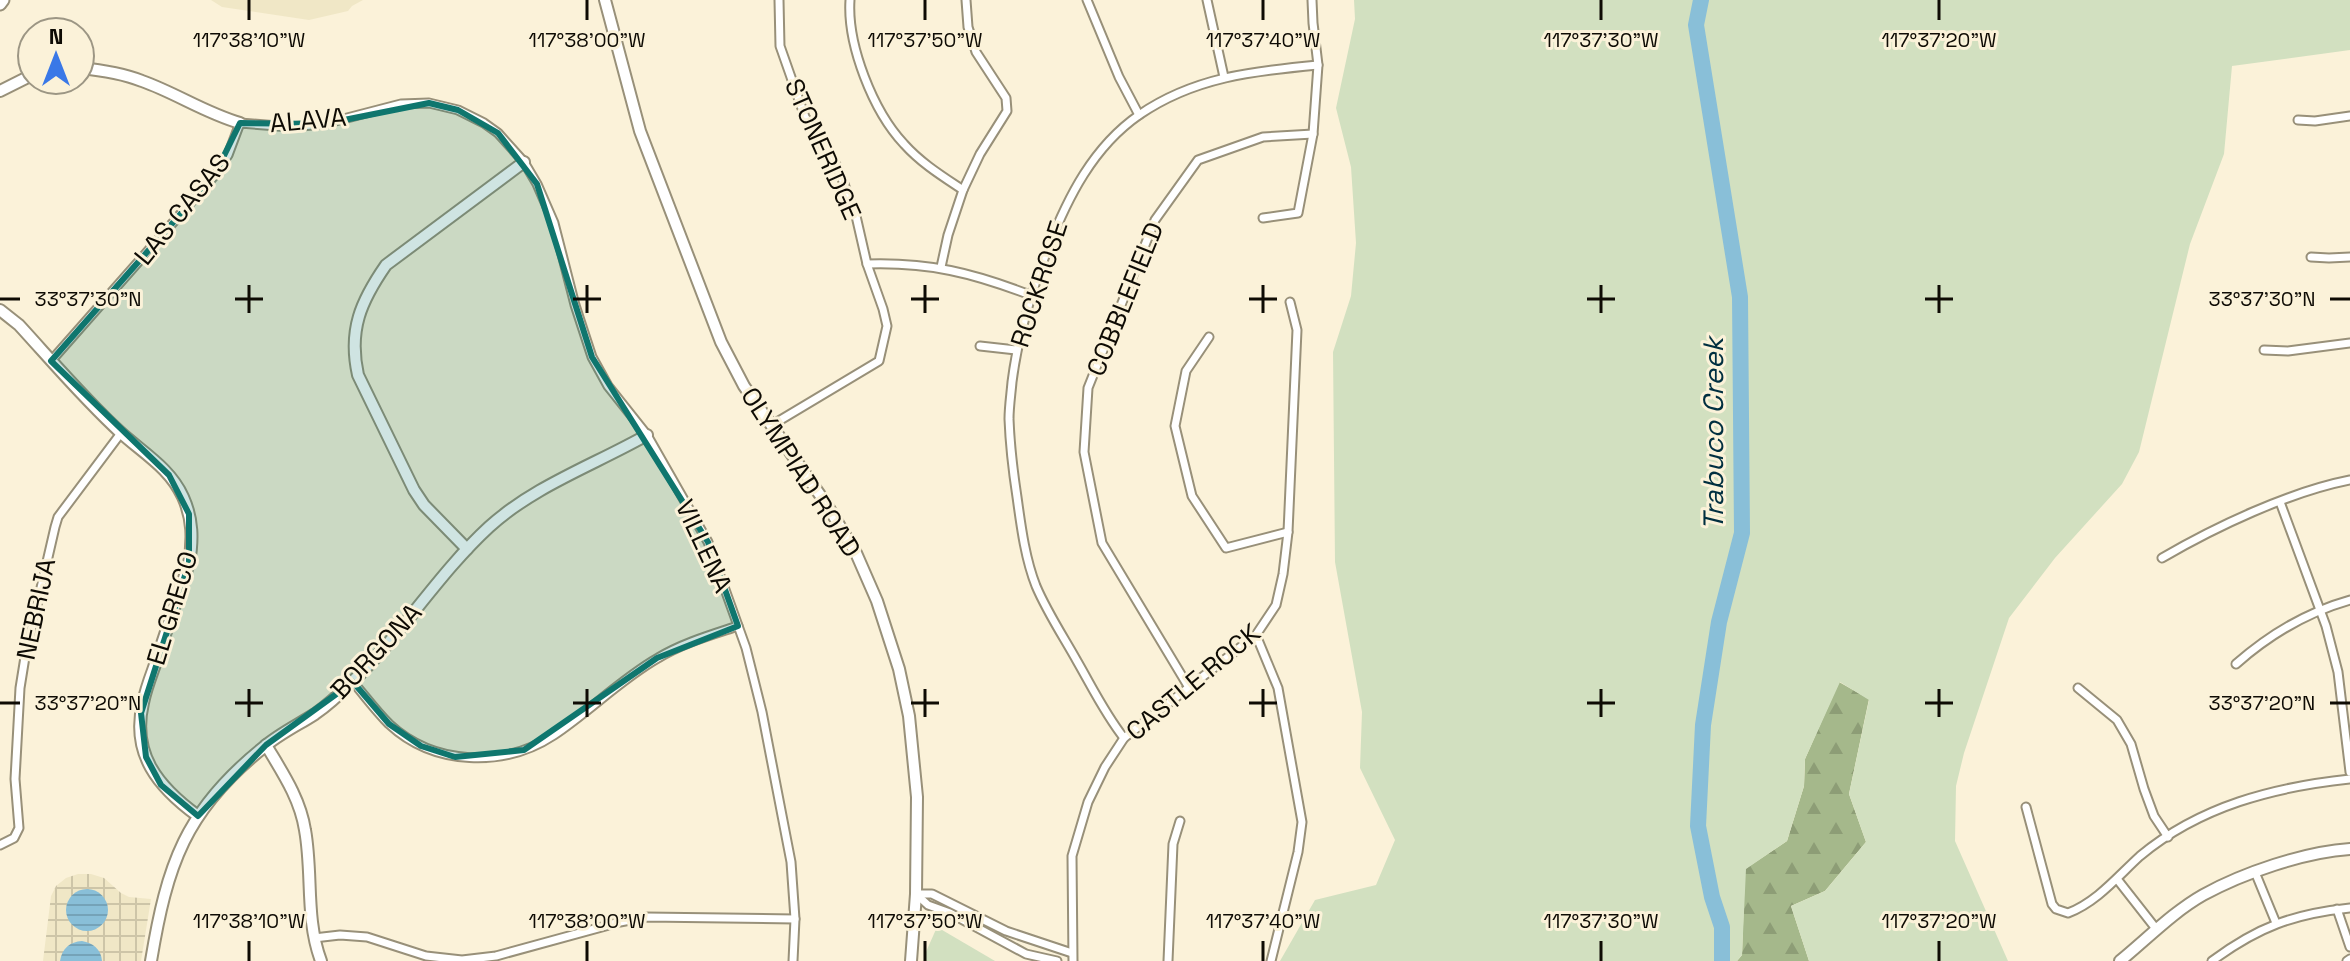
<svg xmlns="http://www.w3.org/2000/svg" width="2350" height="961" font-family="'Space Grotesk',sans-serif">
  <style>
    .built { fill: #f0e7c6 }
    .industrial { fill: url(#industrial-grid) }
    .forest { fill: url(#forest-firs) }
    .park { fill: #d2e0c0 }
    .water { fill: url(#water-rules) }
    .lines { fill: none; stroke-linecap: round; stroke-linejoin: round }
    .river { stroke: #89bfd8; stroke-width: 16 }
    .street-casing { stroke: #989079; stroke-width: 11 }
    .secondary-casing { stroke: #989079; stroke-width: 14 }
    .primary-casing { stroke: #989079; stroke-width: 15 }
    .street { stroke: #fff; stroke-width: 7 }
    .secondary { stroke: #fff; stroke-width: 10 }
    .primary { stroke: #fff; stroke-width: 11 }
    .marked { fill: #0f766e; fill-opacity: 0.2; stroke: #0f766e; stroke-width: 6; stroke-linejoin: round }
    .ticks { fill: none; stroke: #0e0b04; stroke-width: 3 }
    .labels { text-anchor: middle; dominant-baseline: central; stroke-width: 6; stroke-linejoin: round; paint-order: stroke }
    .street-label { font-size: 26px; fill: #0e0b04; stroke: #fbf2d9 }
    .water-label { font-size: 28px; font-style: italic; fill: #002f40; stroke: #fbf2d9 }
    .ticks-label { font-size: 20px; text-anchor: middle; fill: #0e0b04; stroke: #fbf2d9; stroke-width: 6; stroke-linejoin: round; paint-order: stroke }
  </style>
  <defs>
    <pattern id="industrial-grid" width="8" height="8" patternUnits="userSpaceOnUse" patternTransform="scale(2)"><rect width="8" height="8" fill="#f0e7c6"/><path d="M0 4h8M4 0v8" fill="none" stroke="#cdc5a8"/></pattern>
    <pattern id="forest-firs" width="22" height="20" patternUnits="userSpaceOnUse" patternTransform="scale(2)"><rect width="22" height="20" fill="#a5b88b"/><path d="M5 1l3.5 6h-7zM16 11l3.5 6h-7z" fill="#8d9d76"/></pattern>
    <pattern id="water-rules" width="6" height="5" patternUnits="userSpaceOnUse" patternTransform="scale(2)"><rect width="6" height="5" fill="#89bfd8"/><path d="M0 2.5h6" fill="none" stroke="#75a3b8"/></pattern>
  </defs>
  <rect width="100%" height="100%" fill="#fbf2d9"/>
  <path class="built" d="M211,0h152l-11,6 -4,5 -39,9 -87,-13z"/>
  <path class="industrial" d="M78,874h13l13,4 17,15 8,4 22,2 -10,62h-98l8,-65 5,-10 10,-8z"/>
  <path class="forest" d="M1839,682l30,17 -20,95 17,48 -41,49 -34,15 18,55h-72l5,-6 3,-86 42,-28 17,-55 1,-27z"/>
  <g class="park">
    <path d="M1354,0h996v50l-118,16 -8,88 -34,90 -51,208 -17,32 -67,74 -46,60 -45,135 -8,33 -1,55 53,120h-199l-18,-55 34,-15 41,-49 -17,-48 20,-94 -29,-18 -35,77 -1,27 -17,55 -41,28 -4,86 -5,6h-457l35,-61 61,-15 19,-45 -35,-72 2,-56 -27,-150 -2,-210 18,-56 5,-53 -5,-76 -15,-59 19,-89z"/>
    <path d="M937,927l58,34h-70l1,-9z"/>
  </g>
  <g class="water">
    <circle cx="87" cy="910" r="21"/>
    <path d="M82,941c11,2 19,8 20,20h-42c2,-13 10,-19 22,-20z"/>
  </g>
  <g class="lines">
    <path class="river" d="M1701,0l-5,25 44,272 2,236 -23,89 -16,103 -5,101 14,71 10,30v34"/>
    <g class="street-casing">
      <g id="street">
        <path d="M850,0c-3,45 23,111 54,144 17,19 38,32 59,46"/>
        <path d="M1087,0l32,77 20,38"/>
        <path d="M1207,0l17,77"/>
        <path d="M2298,120l17,1 35,-5"/>
        <path d="M1263,218l35,-5 15,-79 5,-69 -5,-42 -1,-23"/>
        <path d="M2311,257l18,1 21,-1"/>
        <path d="M867,264c62,-2 106,9 163,31"/>
        <path d="M941,267l7,-32 15,-45 17,-36 27,-43 -1,-13 -30,-46 -8,-25 -2,-27"/>
        <path d="M1209,337l-23,34 -11,55 17,70 34,52 62,-16"/>
        <path d="M980,346l36,4"/>
        <path d="M2264,350l24,1 62,-8"/>
        <path d="M51,361l163,-185 14,-21 12,-32 50,4 34,-3 77,-20 28,-1 29,7 26,13 14,10 26,29 13,22 17,39 21,82 17,52 16,29 39,49 61,107 38,106 16,64 29,150 4,57 -2,42"/>
        <path d="M772,425l107,-64 8,-35 -4,-17 -16,-45 -11,-48 -18,-48 -33,-51 -25,-71 -1,-46"/>
        <path d="M2280,502l46,124 12,46 12,100"/>
        <path d="M2162,558c53,-31 127,-66 188,-78"/>
        <path d="M1256,635l22,53 24,134 -4,30 -27,109"/>
        <path d="M2236,664c33,-29 71,-52 114,-64"/>
        <path d="M353,682c12,14 23,29 36,42 45,42 115,44 165,11 36,-24 67,-56 104,-77 25,-15 53,-23 80,-32"/>
        <path d="M1188,686l-86,-143 -18,-91 4,-64 67,-168 43,-60 65,-23 50,-3"/>
        <path d="M2078,688l39,32 14,24 13,45 10,27 14,21"/>
        <path d="M1124,738c-19,-24 -32,-51 -47,-77 -14,-25 -30,-49 -41,-75 -11,-28 -15,-60 -19,-89 -4,-26 -7,-52 -8,-78 0,-12 2,-25 3,-37 6,-47 19,-90 36,-134 20,-51 45,-101 91,-133 55,-38 115,-44 179,-50"/>
        <path d="M2026,807l26,97 4,5 12,4c29,-11 50,-37 72,-57 60,-50 134,-69 210,-77"/>
        <path d="M0,845l14,-7 5,-10 -4,-49 5,-91 5,-31 30,-130 3,-10 63,-84"/>
        <path d="M2255,872l21,51"/>
        <path d="M2117,879l40,51"/>
        <path d="M916,894h16l74,37 66,22"/>
        <path d="M916,894l12,11 22,8 76,41 31,7"/>
        <path d="M2337,909l13,38"/>
        <path d="M314,938l26,-3 27,2 59,19 36,4 34,-4 124,-34 26,-5 149,2"/>
        <path d="M1073,961l-1,-105 16,-54 17,-35 19,-29 132,-103 20,-30 7,-31 5,-42 9,-202 -7,-28"/>
        <path d="M1168,961l5,-117 7,-23"/>
        <path d="M2212,961c46,-34 81,-47 138,-53"/>
        <path d="M2347,961l3,-2"/>
      </g>
    </g>
    <g class="secondary-casing">
      <g id="secondary">
        <path d="M605,0l35,131 81,211 23,44 83,119 29,48 21,48 22,68 10,47 8,81 -1,97 -5,67"/>
        <path d="M80,68c21,2 42,5 62,13 34,12 63,32 98,42"/>
        <path d="M0,91l32,-16"/>
        <path d="M0,310l19,15c33,36 65,74 101,107 23,21 50,36 63,65 10,22 10,43 6,66 -10,31 -21,62 -31,93 -5,15 -12,31 -15,47 -12,51 15,84 55,113"/>
        <path d="M467,549l-43,-44 -10,-15 -56,-115c-10,-45 3,-74 28,-110l138,-103"/>
        <path d="M266,745c16,27 34,53 39,85 8,44 0,88 16,131"/>
        <path d="M151,961c16,-96 34,-151 113,-214 15,-13 34,-22 51,-33 13,-9 26,-21 37,-32 50,-48 86,-108 137,-155 45,-41 105,-62 158,-92"/>
        <path d="M2120,961c27,-22 53,-49 83,-66 40,-22 101,-43 147,-46"/>
      </g>
    </g>
    <g class="primary-casing">
      <path id="primary" d="M0,4l3,-4"/>
    </g>
    <use href="#street" class="street"/>
    <use href="#secondary" class="secondary"/>
    <use href="#primary" class="primary"/>
  </g>
  <path class="marked" d="M429,103l29,7 40,23 39,51 55,173 116,185 30,84 -81,32 -133,92 -69,7 -34,-11 -32,-22 -36,-42 -87,63 -68,71 -37,-31 -15,-28 -5,-44 48,-150v-49l-20,-39 -118,-114 163,-185 26,-53 84,1z"/>
  <path class="ticks" d="M249,0v20M587,0v20M925,0v20M1263,0v20M1601,0v20M1939,0v20M249,285v28M587,285v28M925,285v28M1263,285v28M1601,285v28M1939,285v28M0,299h20M235,299h28M573,299h28M911,299h28M1249,299h28M1587,299h28M1925,299h28M2330,299h20M249,689v28M587,689v28M925,689v28M1263,689v28M1601,689v28M1939,689v28M0,703h20M235,703h28M573,703h28M911,703h28M1249,703h28M1587,703h28M1925,703h28M2330,703h20M249,941v20M587,941v20M925,941v20M1263,941v20M1601,941v20M1939,941v20"/>
  <g class="labels">
    <g class="street-label">
      <text transform="translate(308 120) rotate(-5)">ALAVA</text>
      <text transform="translate(823 149) rotate(66)">STONERIDGE</text>
      <text transform="translate(182 209) rotate(-51)">LAS CASAS</text>
      <text transform="translate(1039 284) rotate(-72)">ROCKROSE</text>
      <text transform="translate(1125 299) rotate(-68)">COBBLEFIELD</text>
      <text transform="translate(801 472) rotate(57)">OLYMPIAD ROAD</text>
      <text transform="translate(704 546) rotate(65)">VILLENA</text>
      <text transform="translate(172 608) rotate(-73)">EL GRECO</text>
      <text transform="translate(36 609) rotate(-78)">NEBRIJA</text>
      <text transform="translate(376 651) rotate(-47)">BORGONA</text>
      <text transform="translate(1193 682) rotate(-40)">CASTLE ROCK</text>
    </g>
    <g class="water-label">
      <text transform="translate(1713 434) rotate(-90)">Trabuco Creek</text>
    </g>
  </g>
  <g class="ticks-label">
    <text x="249" y="47">117°38'10"W</text>
    <text x="587" y="47">117°38'00"W</text>
    <text x="925" y="47">117°37'50"W</text>
    <text x="1263" y="47">117°37'40"W</text>
    <text x="1601" y="47">117°37'30"W</text>
    <text x="1939" y="47">117°37'20"W</text>
    <text x="88" y="306">33°37'30"N</text>
    <text x="2262" y="306">33°37'30"N</text>
    <text x="88" y="710">33°37'20"N</text>
    <text x="2262" y="710">33°37'20"N</text>
    <text x="249" y="928">117°38'10"W</text>
    <text x="587" y="928">117°38'00"W</text>
    <text x="925" y="928">117°37'50"W</text>
    <text x="1263" y="928">117°37'40"W</text>
    <text x="1601" y="928">117°37'30"W</text>
    <text x="1939" y="928">117°37'20"W</text>
  </g>
  <g transform="translate(56 56)"><circle r="38" fill="#fbf2d9" stroke="#9c9684" stroke-width="2"/>
  <path d="M0-6L14 30L0 20L-14 30Z" fill="#3a78e7"/>
  <text y="-12" font-size="22" font-weight="bold" text-anchor="middle" fill="#0e0b04">N</text>
  </g>
</svg>
